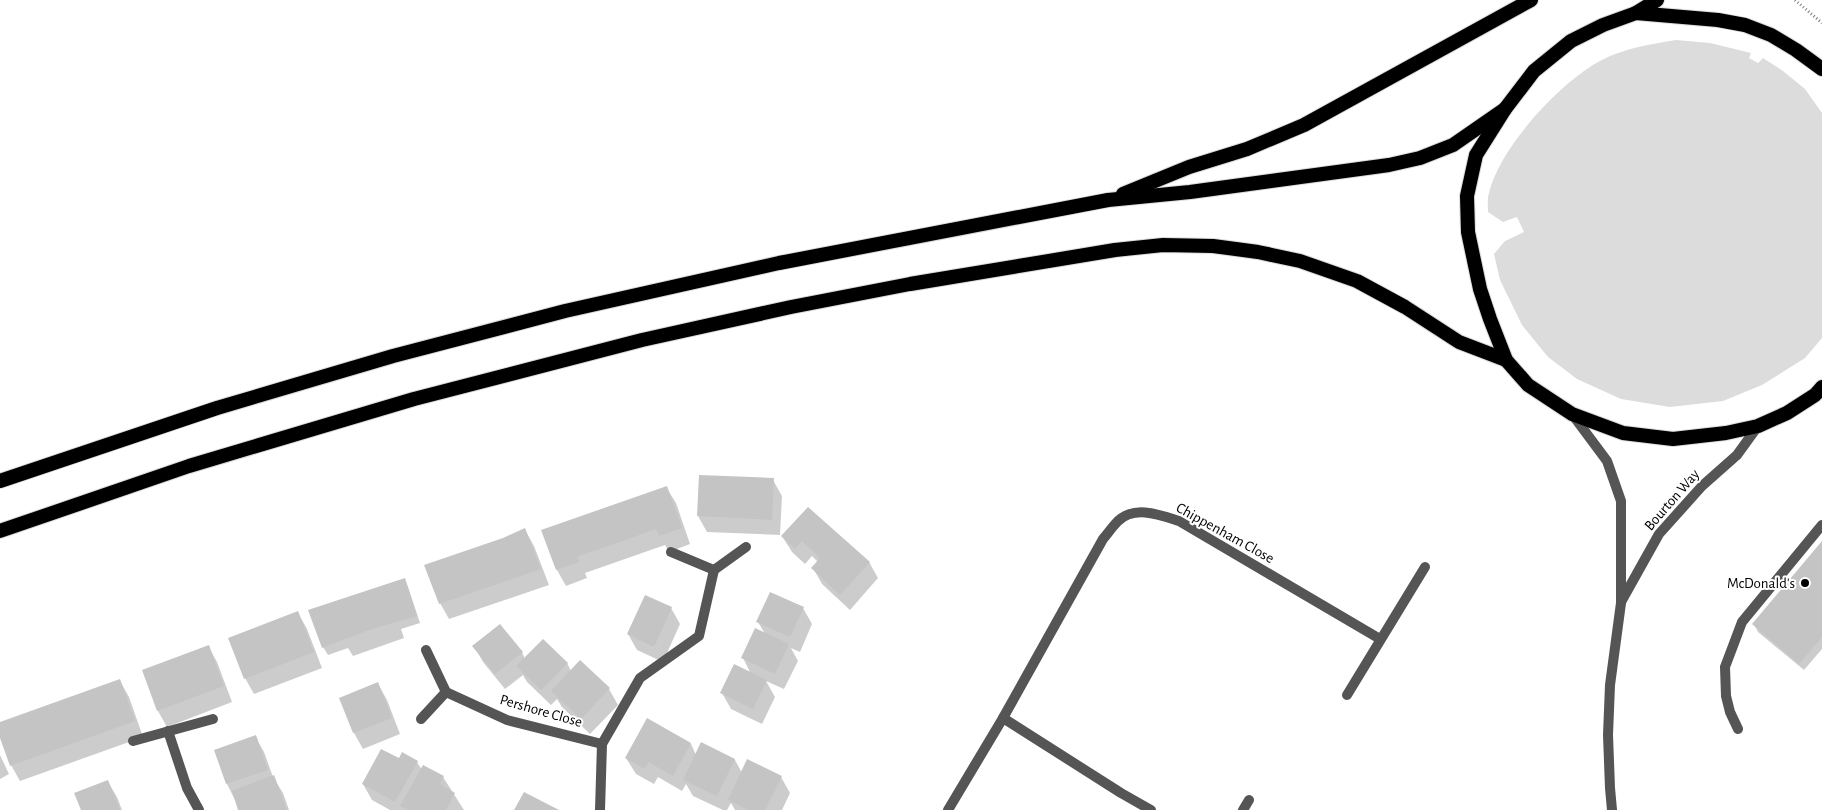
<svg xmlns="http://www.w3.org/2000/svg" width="1822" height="810" font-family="'Alegreya Sans',sans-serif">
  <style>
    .green { fill: #dcdcdc }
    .shadow { fill: #0003 }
    .building { fill: #c4c4c4 }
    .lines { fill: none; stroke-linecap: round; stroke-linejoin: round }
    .trunk-casing { stroke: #dbdbdb; stroke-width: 16 }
    .path { stroke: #777; stroke-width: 3; stroke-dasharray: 1 2.5; stroke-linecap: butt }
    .service { stroke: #555; stroke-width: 10 }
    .minor { stroke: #555; stroke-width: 10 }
    .trunk { stroke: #000; stroke-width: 14 }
    .poi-dot { fill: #000; stroke: #fff; stroke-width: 2 }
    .labels { text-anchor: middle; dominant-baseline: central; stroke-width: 4; stroke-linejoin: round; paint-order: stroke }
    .street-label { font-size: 15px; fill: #000; stroke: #fff }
    .poi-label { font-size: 15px; fill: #000; stroke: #fff; text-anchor: end }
  </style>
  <rect width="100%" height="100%" fill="#fff"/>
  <path class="green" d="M1676,40l34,3 41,10 -2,5 9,5 5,-5 20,13 22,18 17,24v225l-17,20 -43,27 -39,16 -53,6 -49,-8 -44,-20 -29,-22 -26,-32 -22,-45 -6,-26 11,-13 19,-9 -7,-15 -14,5 -15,-10c0,-6 -1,-13 1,-19 10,-45 73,-113 113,-133 23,-12 49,-16 74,-20z"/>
  <g class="shadow">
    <path d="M773,480l9,16 -2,39 -73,-3 -9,-16z"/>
    <path d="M666,487l10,16 14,41 -21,8 -4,-7 -80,28 2,5 -21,8 -9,-16 -14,-39z"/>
    <path d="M808,508l61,54 9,16 -28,32 -28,-26 -9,-16 5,-6 -6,-6 -7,8 -13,-12 -10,-16z"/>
    <path d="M525,530l9,16 15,39 -100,34 -9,-16 63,-64z"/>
    <path d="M1822,543v106l-18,21 -46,-38 -4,-8z"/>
    <path d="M404,579l4,8 12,36 -19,6 3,9 -51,18 -5,-8 -20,7 -5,-8z"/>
    <path d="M671,608l9,16 -17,38 -26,-12 -9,-16z"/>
    <path d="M803,608l9,16 -12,28 -9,-4 7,13 -14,28 -18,-8 9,16 -13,27 -31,-15 -9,-16 29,-19 -8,-16 22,-24 -7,-12z"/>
    <path d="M298,613l9,16 15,39 -68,26 -9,-16z"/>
    <path d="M208,646l9,16 15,40 -65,25 -9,-16 -15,-40z"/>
    <path d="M474,646l48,6 3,7 42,4 4,8 38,18 9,16 -28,29 -28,-27 -5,-8 -6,6 -24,-23 -4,-7 -18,14 -22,-27z"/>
    <path d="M120,681l9,16 14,40 -123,44 -9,-16 -11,-31v-11z"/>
    <path d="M378,684l9,16 13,34 -37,15 -9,-16 -14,-34z"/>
    <path d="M648,720l43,24 5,11 39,5 7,13 39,4 9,16 -8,17h-47l-4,-7 -4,7h-4l-30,-14 -7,-12 -4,7 -24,-14 -4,7 -18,-10 -10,-16z"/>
    <path d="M255,736l9,16 9,25 10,16 6,17h-49l-13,-26 -11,-34z"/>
    <path d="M0,755l9,19 -9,5z"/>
    <path d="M399,760l18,2 5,8 21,7 21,33h-74l-18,-10 -9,-16z"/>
    <path d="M108,782l9,15 5,13h-40z"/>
  </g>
  <g class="building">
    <path d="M699,475l75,3 -2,42 -75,-4z"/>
    <path d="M667,486l15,42 -23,8 -3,-7 -79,28 2,5 -23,8 -15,-40z"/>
    <path d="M808,507l62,55 -30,33 -29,-27 9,-10 -9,-9 -9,-8 -7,8 -14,-13z"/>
    <path d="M525,528l16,41 -102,35 -15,-39 79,-27z"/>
    <path d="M1822,541v96l-23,27 -47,-40z"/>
    <path d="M405,578l12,38 -48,14 -47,18 -14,-38z"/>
    <path d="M770,592l34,15 -14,30 -34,-15z"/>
    <path d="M645,595l27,12 -18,40 -27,-13z"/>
    <path d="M298,611l16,41 -70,27 -16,-41z"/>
    <path d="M500,624l23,28 -28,22 -23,-28z"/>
    <path d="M755,628l34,16 -14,30 -34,-16z"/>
    <path d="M543,639l25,24 -27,27 -25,-24z"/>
    <path d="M209,645l15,41 -67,25 -15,-41z"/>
    <path d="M580,660l30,28 -29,31 -30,-28z"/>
    <path d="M734,664l33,16 -14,29 -33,-16z"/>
    <path d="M120,679l15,42 -125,45 -10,-28v-16z"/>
    <path d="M378,682l14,36 -39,15 -14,-35z"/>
    <path d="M647,718l44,25 -18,33 -25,-14 -3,7 -20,-11z"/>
    <path d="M256,735l12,35 -42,14 -12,-34z"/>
    <path d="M701,742l34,17 -18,37 -34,-16z"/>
    <path d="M381,749l18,9 3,-6 16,9 -23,41 -33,-18z"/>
    <path d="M747,759l35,17 -17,34h-17l-20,-10z"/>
    <path d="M423,765l21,11 -4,8 15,9 -9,17h-38l-8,-4z"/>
    <path d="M274,775l13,35h-49l-6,-19z"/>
    <path d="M108,780l12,30h-39l-7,-17z"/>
    <path d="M524,792l35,18h-45z"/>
  </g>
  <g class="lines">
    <g class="trunk-casing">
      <g id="trunk">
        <path d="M1636,13l21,-13"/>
        <path d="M1822,69l-26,-19 -25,-15 -26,-10 -27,-5 -82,-7 -33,12 -32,16 -37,30 -29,38 -29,46 -9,41 1,36 12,57 10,30 16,41 22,25 44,29 51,19 50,6 53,-6 32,-7 29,-13 28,-18 7,-8"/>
        <path d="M1123,194l66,-27 58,-18 57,-24 227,-125"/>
        <path d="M0,481l217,-73 176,-52 172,-45 214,-48 329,-63 82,-8 199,-27 31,-7 33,-13 52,-36"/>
        <path d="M0,531l189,-65 225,-67 228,-59 149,-33 119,-23 205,-34 48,-5 50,1 45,6 42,9 57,20 48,26 54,35 47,18"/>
      </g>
    </g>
    <path class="path" d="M1795,0l27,23"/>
    <path class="service" d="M1738,729l-8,-17 -4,-16 -1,-29 17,-45 80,-97"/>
    <g class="minor">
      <path d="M1572,414l35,47 14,40v102l-11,82 -2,50 2,53 2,22"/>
      <path d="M671,552l43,18"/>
      <path d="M1621,602l38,-68 43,-48 35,-31 21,-29"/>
      <path d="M426,650l20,42 61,28 95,24"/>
      <path d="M1347,695l78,-128"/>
      <path d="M1003,718l118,75 30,17"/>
      <path d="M421,719l25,-27"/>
      <path d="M168,731l19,57 12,22"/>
      <path d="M133,741l80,-22"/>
      <path d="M600,810l2,-66 38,-66 59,-42 15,-66 32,-23"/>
      <path d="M948,810l55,-92 100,-179c5,-6 10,-13 15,-18 17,-16 42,-6 61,0l201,118"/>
      <path d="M1243,810l6,-10"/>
    </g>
    <use href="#trunk" class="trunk"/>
  </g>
  <circle class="poi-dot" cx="1805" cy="583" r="5"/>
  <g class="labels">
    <g class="street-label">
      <text transform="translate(1672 500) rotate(-49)">Bourton Way</text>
      <text transform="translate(1225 533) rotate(29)">Chippenham Close</text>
      <text transform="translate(541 711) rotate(16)">Pershore Close</text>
    </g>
    <g class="poi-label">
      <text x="1795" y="583">McDonald's</text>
    </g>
  </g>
</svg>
